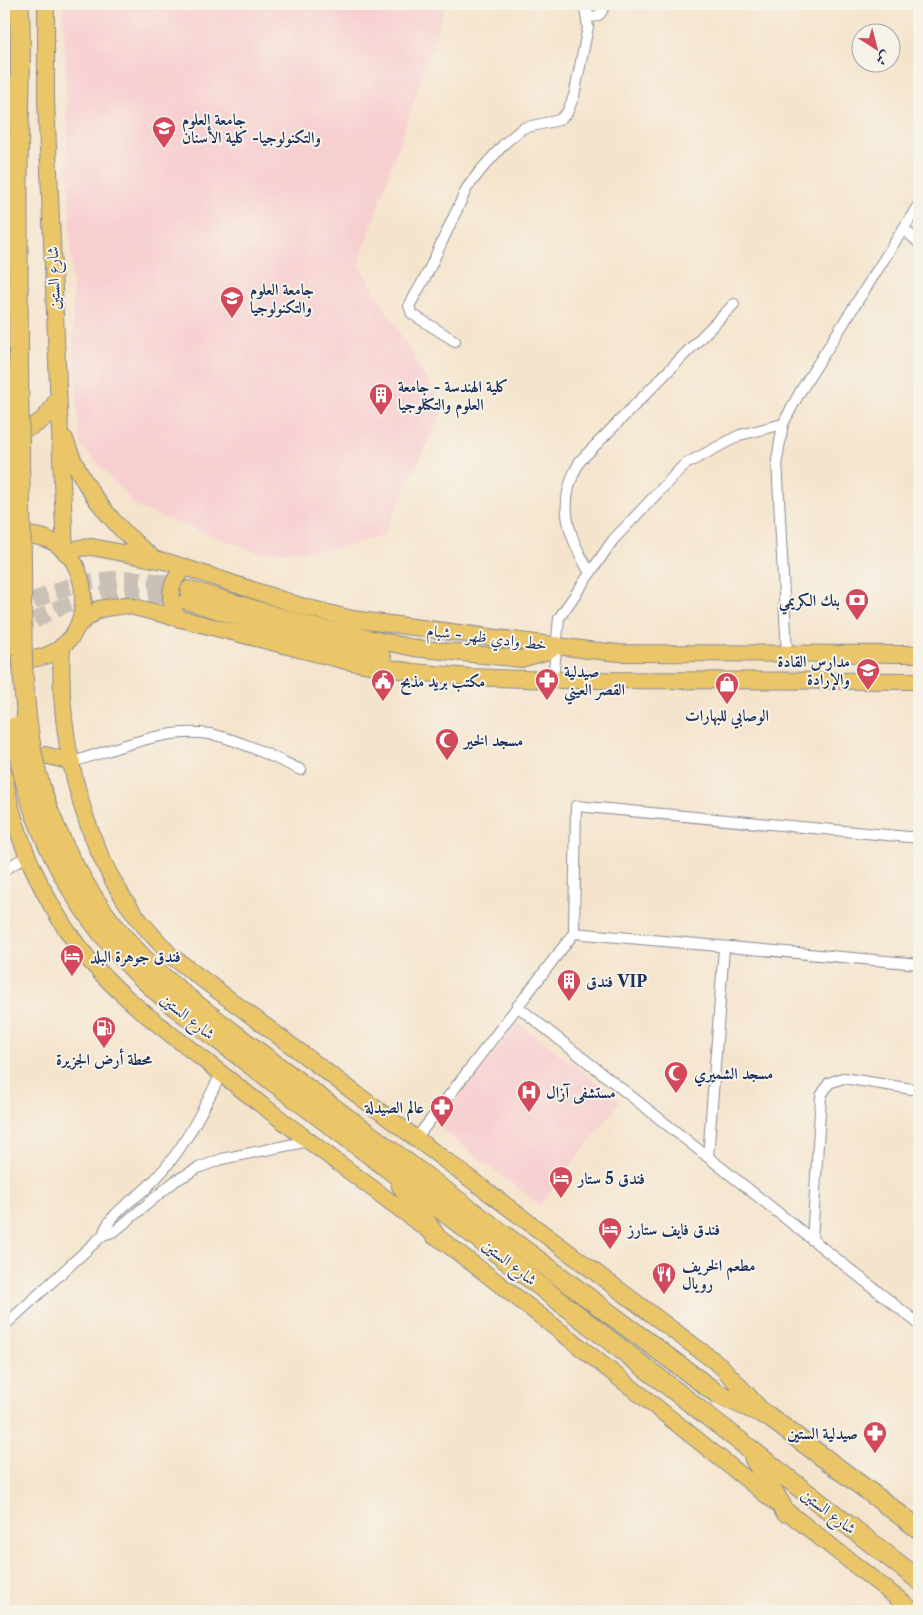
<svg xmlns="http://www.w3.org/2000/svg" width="923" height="1615" font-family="'Libre Caslon Text',Amiri,serif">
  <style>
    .built { fill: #f7cfd1 }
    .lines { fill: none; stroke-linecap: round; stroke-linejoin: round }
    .primary-tunnel { stroke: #c9c0b6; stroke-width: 16; stroke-dasharray: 16 8; stroke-linecap: butt }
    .street-casing { stroke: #888a95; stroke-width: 12 }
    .primary-casing { stroke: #888a95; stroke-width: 18 }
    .highway-casing { stroke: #888a95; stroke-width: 21 }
    .street { stroke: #fff; stroke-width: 10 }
    .primary { stroke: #eac669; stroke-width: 16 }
    .highway { stroke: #eac669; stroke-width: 19 }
    .highway-bridge-casing { stroke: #888a95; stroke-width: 21; stroke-linecap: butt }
    .highway-bridge { stroke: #eac669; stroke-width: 19 }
    .labels { text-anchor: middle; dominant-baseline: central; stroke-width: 4; stroke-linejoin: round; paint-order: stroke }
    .poi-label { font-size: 16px; font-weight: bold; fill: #1b2f5e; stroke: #f7f3e8; text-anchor: start }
    .street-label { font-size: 16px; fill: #1b2f5e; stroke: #f7f3e8 }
  </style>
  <rect width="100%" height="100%" fill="#f7f3e8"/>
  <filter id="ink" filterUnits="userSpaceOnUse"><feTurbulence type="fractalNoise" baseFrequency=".02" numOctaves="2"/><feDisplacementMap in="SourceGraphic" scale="10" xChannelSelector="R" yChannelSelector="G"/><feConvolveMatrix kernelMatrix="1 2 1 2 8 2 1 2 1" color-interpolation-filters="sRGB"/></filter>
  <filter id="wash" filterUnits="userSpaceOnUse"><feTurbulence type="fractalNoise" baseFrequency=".0096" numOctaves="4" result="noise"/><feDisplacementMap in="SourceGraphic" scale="20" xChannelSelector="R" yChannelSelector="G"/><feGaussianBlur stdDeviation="1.12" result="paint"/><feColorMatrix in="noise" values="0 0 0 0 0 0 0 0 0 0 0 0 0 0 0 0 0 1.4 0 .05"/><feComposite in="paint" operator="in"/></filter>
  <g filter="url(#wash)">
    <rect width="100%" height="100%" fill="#f5e4cc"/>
    <g class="built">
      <path d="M63,4h383l-87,260 85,144 -61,128 -55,14 -71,2 -119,-44 -58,-64 -5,-69z"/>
      <path d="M517,1022l104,79 -81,104 -103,-79z"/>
    </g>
  </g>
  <g filter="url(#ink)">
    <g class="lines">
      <g class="primary-tunnel">
        <path d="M13,615c51,-38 113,-45 173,-27"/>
        <path d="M15,635c53,-42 103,-50 169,-35"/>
      </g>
      <g class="street-casing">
        <g id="street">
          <path d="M586,9l3,7c10,3 13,-4 16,-12"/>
          <path d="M904,229l15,14"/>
          <path d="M455,341l-43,-27 -3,-8 18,-32 40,-86 13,-17 25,-28 18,-15 36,-8 8,-7 7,-17 14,-69 -4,-23"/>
          <path d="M590,573c-23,-39 -34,-71 -10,-112l154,-157"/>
          <path d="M787,654l-10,-194 6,-36 17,-32 119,-188"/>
          <path d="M553,680l6,-62 54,-78 71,-75 56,-30 43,-11"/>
          <path d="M72,762c45,-13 99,-38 147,-26 28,7 55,22 82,34"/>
          <path d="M4,870l24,-15"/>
          <path d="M574,933l2,-127 343,32"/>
          <path d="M517,1006l402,318"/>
          <path d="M415,1140l159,-207 345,31"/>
          <path d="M708,1157l16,-209"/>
          <path d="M103,1235c5,-19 26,-32 40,-44 37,-33 56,-74 78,-117"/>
          <path d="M812,1240l9,-144 8,-13 14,-5 76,12"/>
          <path d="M4,1326l99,-91 12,-4 60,-50 23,-13 24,-9 87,-18"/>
        </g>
      </g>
      <g class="primary-casing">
        <g id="primary">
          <path d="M46,4v96l19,452"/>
          <path d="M8,431c25,0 39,-11 49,-32"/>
          <path d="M65,439c16,47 48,87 87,118"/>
          <path d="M68,555l11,-7 13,-1 76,15 133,44 51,13 237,31 30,3 300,1"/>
          <path d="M189,589l123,37 102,22 107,11 24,-7 12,-7"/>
          <path d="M186,601l95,29 102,27"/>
          <path d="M179,619c-13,-18 -10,-37 6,-52"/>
          <path d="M78,625l21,-16 27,-4 220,56 67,11 57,5 83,3 366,1"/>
          <path d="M62,646c-5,86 19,195 71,266 11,15 25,29 37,43l551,411 45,49"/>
          <path d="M4,657c109,23 101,-143 4,-119"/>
          <path d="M21,762l24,-7 27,7"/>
          <path d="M4,773c8,57 39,127 74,173 33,44 78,77 121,110 76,61 154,118 232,176 164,123 321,254 483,379"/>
        </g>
      </g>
      <g class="highway-casing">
        <g id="highway">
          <path d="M253,1048l463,345 52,23 151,113"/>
          <path d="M246,1061l144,109 529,410"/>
          <path d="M401,1185l34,50"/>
          <path d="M754,1458l31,54"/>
        </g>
      </g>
      <use href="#street" class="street"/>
      <use href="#primary" class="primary"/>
      <use href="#highway" class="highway"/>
      <g class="highway-bridge-casing">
        <g id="highway-bridge">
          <path d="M19,4c4,58 -1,117 -1,175 0,118 0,235 3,352 2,74 -3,154 12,226 10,50 35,102 63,145 41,61 99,102 157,146"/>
          <path d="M4,151l1,108"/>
          <path d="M5,392l5,252"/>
          <path d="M15,727c11,99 63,192 136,259 29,27 64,50 95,75"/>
        </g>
      </g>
      <use href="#highway-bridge" class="highway-bridge"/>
    </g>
  </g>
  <defs>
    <g id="university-pin" transform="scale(1.25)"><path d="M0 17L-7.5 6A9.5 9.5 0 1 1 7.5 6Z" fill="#d1495b" stroke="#f7f3e8"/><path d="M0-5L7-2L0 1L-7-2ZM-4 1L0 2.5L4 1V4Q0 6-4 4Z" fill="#fff"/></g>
    <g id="building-pin" transform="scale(1.25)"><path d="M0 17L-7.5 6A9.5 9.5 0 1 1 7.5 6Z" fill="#d1495b" stroke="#f7f3e8"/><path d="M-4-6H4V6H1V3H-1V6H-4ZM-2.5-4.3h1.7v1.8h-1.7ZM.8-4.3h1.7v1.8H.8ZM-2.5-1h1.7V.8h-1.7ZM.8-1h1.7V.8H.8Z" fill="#fff"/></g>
    <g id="bank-pin" transform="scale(1.25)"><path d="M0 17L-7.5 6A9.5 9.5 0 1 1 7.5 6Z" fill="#d1495b" stroke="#f7f3e8"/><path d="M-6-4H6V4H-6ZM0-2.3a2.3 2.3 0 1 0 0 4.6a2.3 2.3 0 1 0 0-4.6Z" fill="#fff"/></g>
    <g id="school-pin" transform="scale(1.25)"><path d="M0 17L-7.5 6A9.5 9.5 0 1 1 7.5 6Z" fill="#d1495b" stroke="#f7f3e8"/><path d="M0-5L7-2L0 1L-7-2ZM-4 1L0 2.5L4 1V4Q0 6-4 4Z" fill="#fff"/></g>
    <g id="pharmacy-pin" transform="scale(1.25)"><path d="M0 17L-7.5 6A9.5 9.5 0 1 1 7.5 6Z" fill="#d1495b" stroke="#f7f3e8"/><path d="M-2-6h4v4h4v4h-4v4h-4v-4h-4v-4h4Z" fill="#fff"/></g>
    <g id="civic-pin" transform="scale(1.25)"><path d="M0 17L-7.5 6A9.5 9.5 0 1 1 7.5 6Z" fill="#d1495b" stroke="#f7f3e8"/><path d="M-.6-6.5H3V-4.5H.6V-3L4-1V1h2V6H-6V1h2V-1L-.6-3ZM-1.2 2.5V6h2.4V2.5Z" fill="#fff"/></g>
    <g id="shop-pin" transform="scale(1.25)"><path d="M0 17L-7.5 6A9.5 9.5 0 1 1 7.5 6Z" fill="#d1495b" stroke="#f7f3e8"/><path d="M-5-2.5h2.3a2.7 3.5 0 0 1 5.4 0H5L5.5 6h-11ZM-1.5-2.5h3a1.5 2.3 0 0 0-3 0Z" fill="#fff"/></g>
    <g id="mosque-pin" transform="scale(1.25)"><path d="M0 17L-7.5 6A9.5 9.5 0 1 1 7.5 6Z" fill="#d1495b" stroke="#f7f3e8"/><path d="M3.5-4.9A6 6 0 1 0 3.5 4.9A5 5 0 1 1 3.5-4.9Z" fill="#fff"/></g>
    <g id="hotel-pin" transform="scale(1.25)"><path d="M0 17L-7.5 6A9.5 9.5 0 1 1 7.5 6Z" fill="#d1495b" stroke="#f7f3e8"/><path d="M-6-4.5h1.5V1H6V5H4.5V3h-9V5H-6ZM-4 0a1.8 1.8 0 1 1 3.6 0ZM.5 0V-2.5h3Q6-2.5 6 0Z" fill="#fff"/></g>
    <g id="fuel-pin" transform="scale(1.25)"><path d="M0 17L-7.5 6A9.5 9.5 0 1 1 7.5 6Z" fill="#d1495b" stroke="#f7f3e8"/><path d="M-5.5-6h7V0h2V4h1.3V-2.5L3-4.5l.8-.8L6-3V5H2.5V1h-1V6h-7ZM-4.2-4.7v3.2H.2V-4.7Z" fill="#fff"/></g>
    <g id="hospital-pin" transform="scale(1.25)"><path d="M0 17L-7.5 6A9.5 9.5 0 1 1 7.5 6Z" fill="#d1495b" stroke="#f7f3e8"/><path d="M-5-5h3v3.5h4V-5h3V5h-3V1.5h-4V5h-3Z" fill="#fff"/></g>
    <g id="restaurant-pin" transform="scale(1.25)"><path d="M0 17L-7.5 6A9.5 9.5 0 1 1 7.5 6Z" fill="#d1495b" stroke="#f7f3e8"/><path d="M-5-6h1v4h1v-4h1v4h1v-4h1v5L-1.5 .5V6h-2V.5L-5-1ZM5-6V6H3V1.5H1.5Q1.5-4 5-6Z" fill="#fff"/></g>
  </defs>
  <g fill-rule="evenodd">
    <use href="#university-pin" x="164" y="128"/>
    <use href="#university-pin" x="232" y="298"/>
    <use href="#building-pin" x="381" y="395"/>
    <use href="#bank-pin" x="857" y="600"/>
    <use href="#school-pin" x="868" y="670"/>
    <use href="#pharmacy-pin" x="547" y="680"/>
    <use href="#civic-pin" x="383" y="681"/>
    <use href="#shop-pin" x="727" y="684"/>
    <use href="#mosque-pin" x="447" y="740"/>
    <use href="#hotel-pin" x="72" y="956"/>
    <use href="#building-pin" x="569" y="981"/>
    <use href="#fuel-pin" x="104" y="1028"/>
    <use href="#mosque-pin" x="676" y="1073"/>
    <use href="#hospital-pin" x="529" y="1092"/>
    <use href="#pharmacy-pin" x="442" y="1107"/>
    <use href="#hotel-pin" x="561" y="1178"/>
    <use href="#hotel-pin" x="610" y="1229"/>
    <use href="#restaurant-pin" x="664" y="1274"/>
    <use href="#pharmacy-pin" x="875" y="1433"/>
  </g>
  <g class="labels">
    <g class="poi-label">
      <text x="182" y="119">جامعة العلوم<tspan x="182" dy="18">والتكنولوجيا- كلية الأسنان</tspan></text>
      <text x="250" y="289">جامعة العلوم<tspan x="250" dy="18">والتكنولوجيا</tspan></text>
      <text x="398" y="386">كلية الهندسة - جامعة<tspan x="398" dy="18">العلوم والتكنلوجيا</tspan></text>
      <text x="840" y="600" text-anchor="end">بنك الكريمي</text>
      <text x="850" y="661" text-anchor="end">مدارس القادة<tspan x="850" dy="18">والإرادة</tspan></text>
      <text x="564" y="671">صيدلية<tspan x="564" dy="18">القصر العيني</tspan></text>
      <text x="400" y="681">مكتب بريد مذبح</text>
      <text x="727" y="715" text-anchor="middle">الوصابي للبهارات</text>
      <text x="464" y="740">مسجد الخير</text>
      <text x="90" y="956">فندق جوهرة البلد</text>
      <text x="586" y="981">فندق VIP</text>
      <text x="104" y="1059" text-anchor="middle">محطة أرض الجزيرة</text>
      <text x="694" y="1073">مسجد الشميري</text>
      <text x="546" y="1092">مستشفى آزال</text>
      <text x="424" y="1107" text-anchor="end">عالم الصيدلة</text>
      <text x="578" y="1178">فندق 5 ستار</text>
      <text x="628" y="1229">فندق فايف ستارز</text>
      <text x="682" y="1265">مطعم الخريف<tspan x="682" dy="18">رويال</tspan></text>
      <text x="858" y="1433" text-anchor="end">صيدلية الستين</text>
    </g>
    <g class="street-label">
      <text transform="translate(53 278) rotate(-92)">شارع الستين</text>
      <text transform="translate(487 637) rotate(7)">خط وادي ظهر - شبام</text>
      <text transform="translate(188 1016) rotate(38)">شارع الستين</text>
      <text transform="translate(510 1262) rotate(38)">شارع الستين</text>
      <text transform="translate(829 1511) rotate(37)">شارع الستين</text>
    </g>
  </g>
  <rect width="923" height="1615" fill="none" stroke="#f7f3e8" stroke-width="20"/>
  <g transform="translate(876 48) rotate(144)"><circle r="24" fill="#f7f3e8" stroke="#9fa5b1"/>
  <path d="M0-4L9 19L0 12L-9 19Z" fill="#d1495b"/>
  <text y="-8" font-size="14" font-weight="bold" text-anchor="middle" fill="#1b2f5e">ش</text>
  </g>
</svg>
